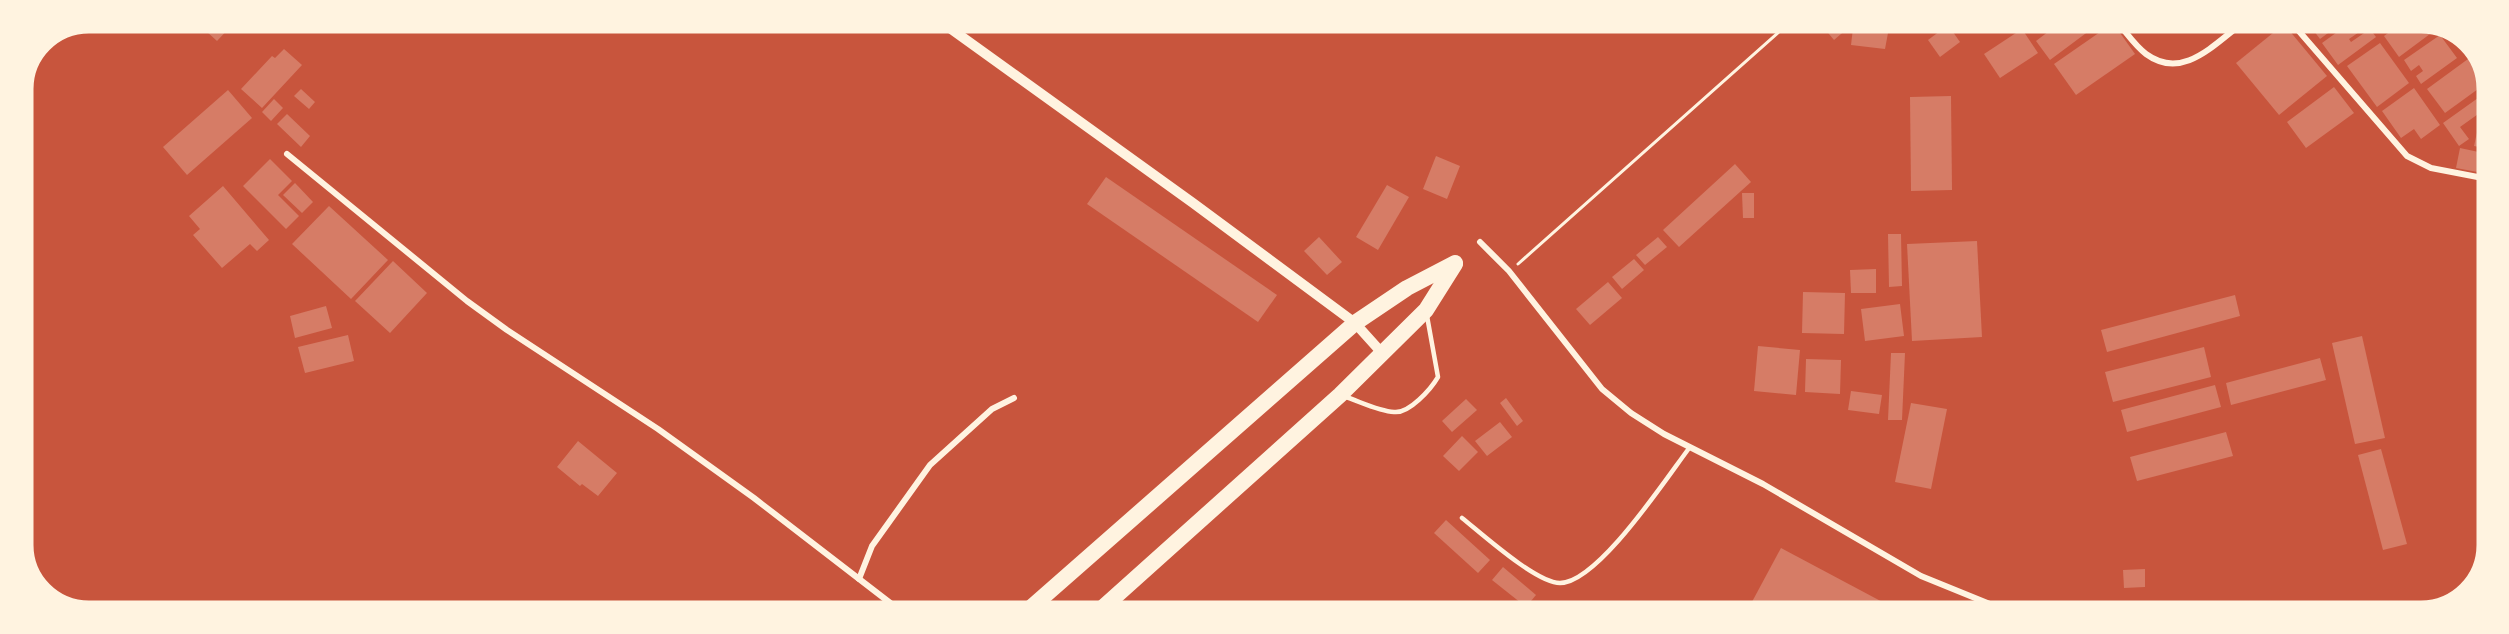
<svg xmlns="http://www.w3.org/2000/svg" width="2509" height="634" font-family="'DM Sans',sans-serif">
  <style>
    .building { fill: #d67c66 }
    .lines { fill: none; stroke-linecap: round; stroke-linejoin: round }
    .path { stroke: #fff3e0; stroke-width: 3 }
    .service { stroke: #fff3e0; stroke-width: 4.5 }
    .minor { stroke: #fff3e0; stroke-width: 6 }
    .tertiary { stroke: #fff3e0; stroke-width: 10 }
    .trunk { stroke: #fff3e0; stroke-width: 16 }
    .rim { fill: none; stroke: #fff3e0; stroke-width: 3 }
  </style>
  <rect width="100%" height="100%" fill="#c8553d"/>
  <g class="building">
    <path d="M195,21h31l5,5 -14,15z"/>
    <path d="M1819,22h36l-21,18z"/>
    <path d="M1956,22h17l-11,8z"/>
    <path d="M1999,22h15l-10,8z"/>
    <path d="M2061,22h40l-51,38 -14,-19z"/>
    <path d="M2307,22h36l-23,17z"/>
    <path d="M2351,22h14l3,4 -19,13 2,3 19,-13 6,8 -38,28 -16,-22z"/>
    <path d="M2373,22h18l-12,9z"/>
    <path d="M2403,22h25l6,9 -35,26 -15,-21z"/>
    <path d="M2113,23l22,31 -59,41 -22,-31z"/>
    <path d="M2284,24l43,52 -48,39 -43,-52z"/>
    <path d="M1948,25l12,17 -20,15 -12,-17z"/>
    <path d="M1853,28l35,5 -3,16 -34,-4z"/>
    <path d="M2022,29l16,24 -38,25 -16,-24z"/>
    <path d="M2440,35l17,23 -36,26 -5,-8 7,-5 -4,-6 -8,6 -7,-11z"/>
    <path d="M2380,43l29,40 -32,24 -30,-41z"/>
    <path d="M284,49l18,16 -40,43 -21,-19 31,-33 3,2z"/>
    <path d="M2468,59l17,25 -40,29 -18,-24z"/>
    <path d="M2334,87l20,26 -48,35 -19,-26z"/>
    <path d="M2414,88l26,37 -19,14 -7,-10 -13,9 -19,-27z"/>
    <path d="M301,89l14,13 -6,7 -15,-13z"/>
    <path d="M228,90l24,28 -65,57 -24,-28z"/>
    <path d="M2485,93l3,4v10l-28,20 9,12 -10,7 -16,-23z"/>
    <path d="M1951,96l1,94 -41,1 -1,-94z"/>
    <path d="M274,99l9,9 -12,13 -9,-9z"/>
    <path d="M287,114l23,22 -9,11 -24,-23z"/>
    <path d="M2478,128l10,3v18l-14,-3z"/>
    <path d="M2460,148l28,6v20l-32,-6z"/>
    <path d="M1436,156l24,10 -13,33 -24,-10z"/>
    <path d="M270,159l22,22 -14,14 21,21 -13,13 -43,-43z"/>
    <path d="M1735,164l16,18 -72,65 -16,-17z"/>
    <path d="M1106,177l171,118 -19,27 -171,-118z"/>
    <path d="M295,183l18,19 -11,11 -19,-18z"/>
    <path d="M1387,185l22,12 -31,53 -22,-13z"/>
    <path d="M223,186l46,54 -12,11 -7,-7 -28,24 -29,-33 7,-6 -11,-13z"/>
    <path d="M1742,193h12v25h-11z"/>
    <path d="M329,206l59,54 -37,39 -59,-55z"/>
    <path d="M1888,234h13l1,52 -13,1z"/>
    <path d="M1319,237l23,25 -15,13 -23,-24z"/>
    <path d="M1658,237l9,10 -22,18 -9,-10z"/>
    <path d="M1977,241l5,96 -70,4 -5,-97z"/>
    <path d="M1634,259l10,11 -22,19 -10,-12z"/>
    <path d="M393,261l34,32 -37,40 -35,-32z"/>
    <path d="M1876,269v24h-25l-1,-23z"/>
    <path d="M1608,282l14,16 -32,27 -14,-16z"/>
    <path d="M1803,292l42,1 -1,41 -42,-1z"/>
    <path d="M2235,295l5,21 -133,36 -6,-22z"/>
    <path d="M1900,304l4,32 -39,5 -4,-32z"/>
    <path d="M326,306l6,22 -37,10 -5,-22z"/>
    <path d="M348,335l6,26 -49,12 -7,-26z"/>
    <path d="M2362,336l23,102 -30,6 -23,-101z"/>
    <path d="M1758,346l42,4 -4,45 -42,-4z"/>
    <path d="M2204,347l7,30 -98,25 -8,-30z"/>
    <path d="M1891,353h14l-3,67h-14z"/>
    <path d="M2320,358l6,22 -95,25 -5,-22z"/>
    <path d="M1806,359l35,1 -1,34 -35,-2z"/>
    <path d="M2215,385l6,22 -94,25 -6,-22z"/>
    <path d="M1851,391l31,4 -3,19 -31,-4z"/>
    <path d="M1506,398l17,23 -6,5 -17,-23z"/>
    <path d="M1466,399l11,11 -25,22 -10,-11z"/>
    <path d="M1911,403l36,6 -16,80 -36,-7z"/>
    <path d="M1500,422l12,15 -25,19 -12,-15z"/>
    <path d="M2226,432l7,24 -96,25 -7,-24z"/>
    <path d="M1462,436l16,16 -19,19 -16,-15z"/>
    <path d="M578,441l39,32 -19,23 -16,-12 -2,2 -23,-19z"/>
    <path d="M2381,449l26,95 -24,6 -25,-95z"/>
    <path d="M1446,520l44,40 -12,13 -44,-40z"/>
    <path d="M1781,548l109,58 -3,7h-141z"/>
    <path d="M1503,567l33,28 -10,12 -34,-27z"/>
    <path d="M2145,569v18l-21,1 -1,-18z"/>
  </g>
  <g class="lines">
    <path class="path" d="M1518,264l272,-242"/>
    <g class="service">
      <path d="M1343,396c16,5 35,15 51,16 15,2 37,-23 44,-35l-11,-61"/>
      <path d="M1462,518c19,15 74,65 98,65 38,0 107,-106 130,-136"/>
    </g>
    <g class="minor">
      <path d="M2117,22c9,10 18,24 29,32 37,27 68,-10 98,-32"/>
      <path d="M2291,22l116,134 24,12 57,11"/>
      <path d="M287,154l180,147 40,29 151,99 96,69 148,114"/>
      <path d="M1480,242l29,29 93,118 29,24 33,21 99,50 158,92 91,37"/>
      <path d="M859,579l13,-33 58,-81 62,-56 22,-11"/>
    </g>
    <path class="tertiary" d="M940,21l253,182 162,120 27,30"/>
    <g class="trunk">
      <path d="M1026,612l329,-289 52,-35 48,-25"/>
      <path d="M1098,612l242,-217 86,-85 29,-46"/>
    </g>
  </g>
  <path d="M0 0H2509V634H0ZM89 32H2421A57 57 0 0 1 2478 89V545A57 57 0 0 1 2421 602H89A57 57 0 0 1 32 545V89A57 57 0 0 1 89 32Z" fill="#fff3e0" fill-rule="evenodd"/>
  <path class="rim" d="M89 32H2421A57 57 0 0 1 2478 89V545A57 57 0 0 1 2421 602H89A57 57 0 0 1 32 545V89A57 57 0 0 1 89 32Z"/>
</svg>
